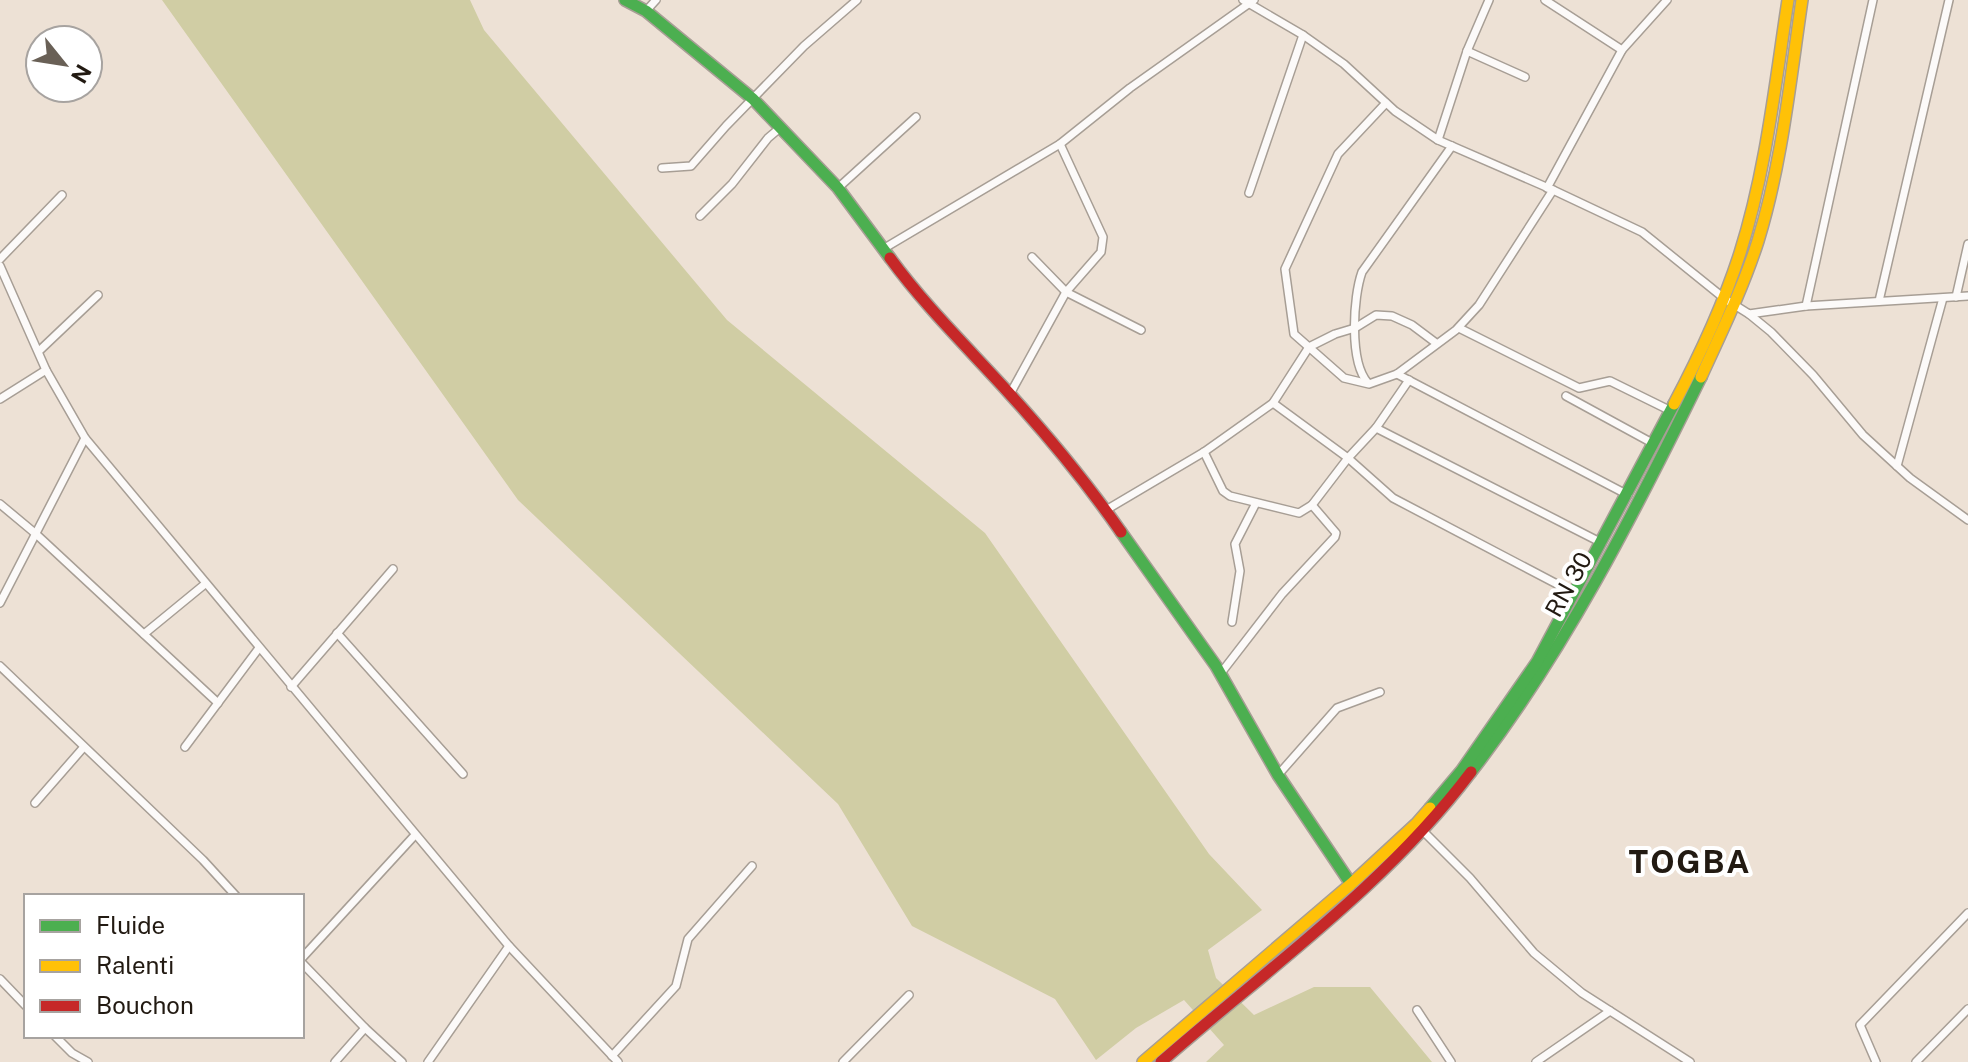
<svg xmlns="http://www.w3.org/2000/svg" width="1968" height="1062" font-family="'Public Sans',sans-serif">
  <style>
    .green { fill: #d0cda4 }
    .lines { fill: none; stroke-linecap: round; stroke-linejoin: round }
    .street-casing { stroke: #a79e95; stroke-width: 10 }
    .fast-casing { stroke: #a79e95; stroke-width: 14 }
    .slow-casing { stroke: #a79e95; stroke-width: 14 }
    .jam-casing { stroke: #a79e95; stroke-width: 14 }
    .street { stroke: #fcfaf9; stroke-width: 7 }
    .fast { stroke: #4caf50; stroke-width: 11 }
    .slow { stroke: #ffc107; stroke-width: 11 }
    .jam { stroke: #c62828; stroke-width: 11 }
    .labels { text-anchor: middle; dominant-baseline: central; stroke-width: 8; stroke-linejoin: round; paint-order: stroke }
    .street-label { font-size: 24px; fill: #221a12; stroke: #fff }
    .district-label { font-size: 32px; font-weight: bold; letter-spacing: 2px; fill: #221a12; stroke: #fff }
  </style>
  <rect width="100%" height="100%" fill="#ede1d5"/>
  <path class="green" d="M162,0h308l14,30 243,290 258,213 224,321 53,56 -54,40 8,28 38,37 60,-28h56l62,75h-226l18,-17 -40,-45 -48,28 -40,32 -41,-61 -143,-73 -74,-122 -320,-304z"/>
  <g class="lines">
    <g class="street-casing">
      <g id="street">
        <path d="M1243,0l60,35 41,29 51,47 43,29 115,50 89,42 83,67 24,15 57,-8 162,-10"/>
        <path d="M1545,0l77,50"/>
        <path d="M646,11l10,-11"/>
        <path d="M1467,51l58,26"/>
        <path d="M1386,103l-48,51 -53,115 9,65 50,44 25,6 28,-10 59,-44 23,-25 74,-115"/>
        <path d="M1438,140l29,-89 22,-51"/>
        <path d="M662,168l29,-2 35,-40 78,-80 53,-46"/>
        <path d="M838,188l78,-71"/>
        <path d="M1547,188l75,-138 45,-50"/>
        <path d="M1249,193l54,-158"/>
        <path d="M700,216l32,-32 36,-46 13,-11"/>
        <path d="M883,249l177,-105 70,-56 124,-88"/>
        <path d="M1032,257l34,35 75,38"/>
        <path d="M0,259l62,-64"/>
        <path d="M0,266l46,104 39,68 424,508 109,116"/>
        <path d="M1956,297l12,-53"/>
        <path d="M1879,301l70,-301"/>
        <path d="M1806,306l67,-306"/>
        <path d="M1749,314l22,18 42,43 50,60 47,43 58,42"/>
        <path d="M1459,328l120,60 31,-7 61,30"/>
        <path d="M39,351l59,-56"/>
        <path d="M1397,374l231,121"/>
        <path d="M1368,383c-19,-21 -15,-86 -6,-111l90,-126"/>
        <path d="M1010,394l56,-102 35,-40 2,-15 -43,-93"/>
        <path d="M1566,396l88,48"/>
        <path d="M0,399l46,-29"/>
        <path d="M1273,403l75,55 45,40 181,95"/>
        <path d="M1376,428l226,115"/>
        <path d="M1204,452l19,39 7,5 69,17 13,-8 36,-47 28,-30 33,-48"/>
        <path d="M1897,466l46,-168"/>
        <path d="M0,504l36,30 182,169"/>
        <path d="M1106,510l98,-58 69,-49 36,-56 26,-13 20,-6 21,-13 16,1 20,9 24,18"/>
        <path d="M0,603l85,-165"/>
        <path d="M1232,622l8,-51 -5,-27 21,-41"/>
        <path d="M337,633l126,141"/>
        <path d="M144,634l61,-50"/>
        <path d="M0,666l203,194 33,36"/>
        <path d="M1221,673l61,-79 53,-57 1,-4 -24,-28"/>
        <path d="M291,687l102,-118"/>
        <path d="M185,747l74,-99"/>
        <path d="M1278,775l59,-67 43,-16"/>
        <path d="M35,803l48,-55"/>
        <path d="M1420,828l50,50 64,75 48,40 108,69"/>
        <path d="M302,958l113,-123"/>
        <path d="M302,963l63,65 37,34"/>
        <path d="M0,979l26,27"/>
        <path d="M1417,1010l34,52"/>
        <path d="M55,1036l17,17 16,9"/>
        <path d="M612,1056l64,-70 12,-47 64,-73"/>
        <path d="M335,1062l30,-34"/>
        <path d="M428,1062l81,-116"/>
        <path d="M843,1062l66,-67"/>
        <path d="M1536,1062l74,-51"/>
        <path d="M1876,1062l-16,-37 108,-112"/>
        <path d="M1916,1062l52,-53"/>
      </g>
    </g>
    <g class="fast-casing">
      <g id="fast">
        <path d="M625,0l21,11 107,88 85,89 52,70"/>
        <path d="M1121,532l95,134 62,109 73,109"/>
        <path d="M1471,772c93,-120 163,-258 230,-395"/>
        <path d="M1430,808l32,-38 75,-108 137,-258"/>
      </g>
    </g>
    <g class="slow-casing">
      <g id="slow">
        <path d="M1701,377c20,-44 42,-89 57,-136 24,-78 32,-160 44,-241"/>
        <path d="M1674,404c26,-49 49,-98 66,-151 26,-82 35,-168 48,-253"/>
        <path d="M1143,1062l208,-178 65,-60 14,-16"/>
      </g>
    </g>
    <g class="jam-casing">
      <g id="jam">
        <path d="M890,258c35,48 78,90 118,134 40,44 79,91 113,140"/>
        <path d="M1161,1062c106,-93 224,-176 310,-290"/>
      </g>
    </g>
    <use href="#street" class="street"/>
    <use href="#fast" class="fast"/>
    <use href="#slow" class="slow"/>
    <use href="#jam" class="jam"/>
  </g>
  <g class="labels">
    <g class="street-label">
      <text transform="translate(1568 584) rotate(-61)">RN 30</text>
    </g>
    <g class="district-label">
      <text x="1690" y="861">TOGBA</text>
    </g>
  </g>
  <rect x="24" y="894" width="280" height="144" fill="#ffffff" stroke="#a7a3a0" stroke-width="2"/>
  <rect x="40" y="920" width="40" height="12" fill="#4caf50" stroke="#a7a3a0" stroke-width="2"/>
  <text x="96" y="934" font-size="24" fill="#221a12">Fluide</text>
  <rect x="40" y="960" width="40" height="12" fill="#ffc107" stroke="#a7a3a0" stroke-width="2"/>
  <text x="96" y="974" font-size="24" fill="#221a12">Ralenti</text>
  <rect x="40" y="1000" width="40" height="12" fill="#c62828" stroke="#a7a3a0" stroke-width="2"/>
  <text x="96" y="1014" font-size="24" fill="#221a12">Bouchon</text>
  <g transform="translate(64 64) rotate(120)"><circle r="38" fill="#ffffff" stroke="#a7a3a0" stroke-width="2"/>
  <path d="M0-6L14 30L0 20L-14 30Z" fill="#696056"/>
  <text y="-12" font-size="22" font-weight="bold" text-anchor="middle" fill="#221a12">N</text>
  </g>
</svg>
